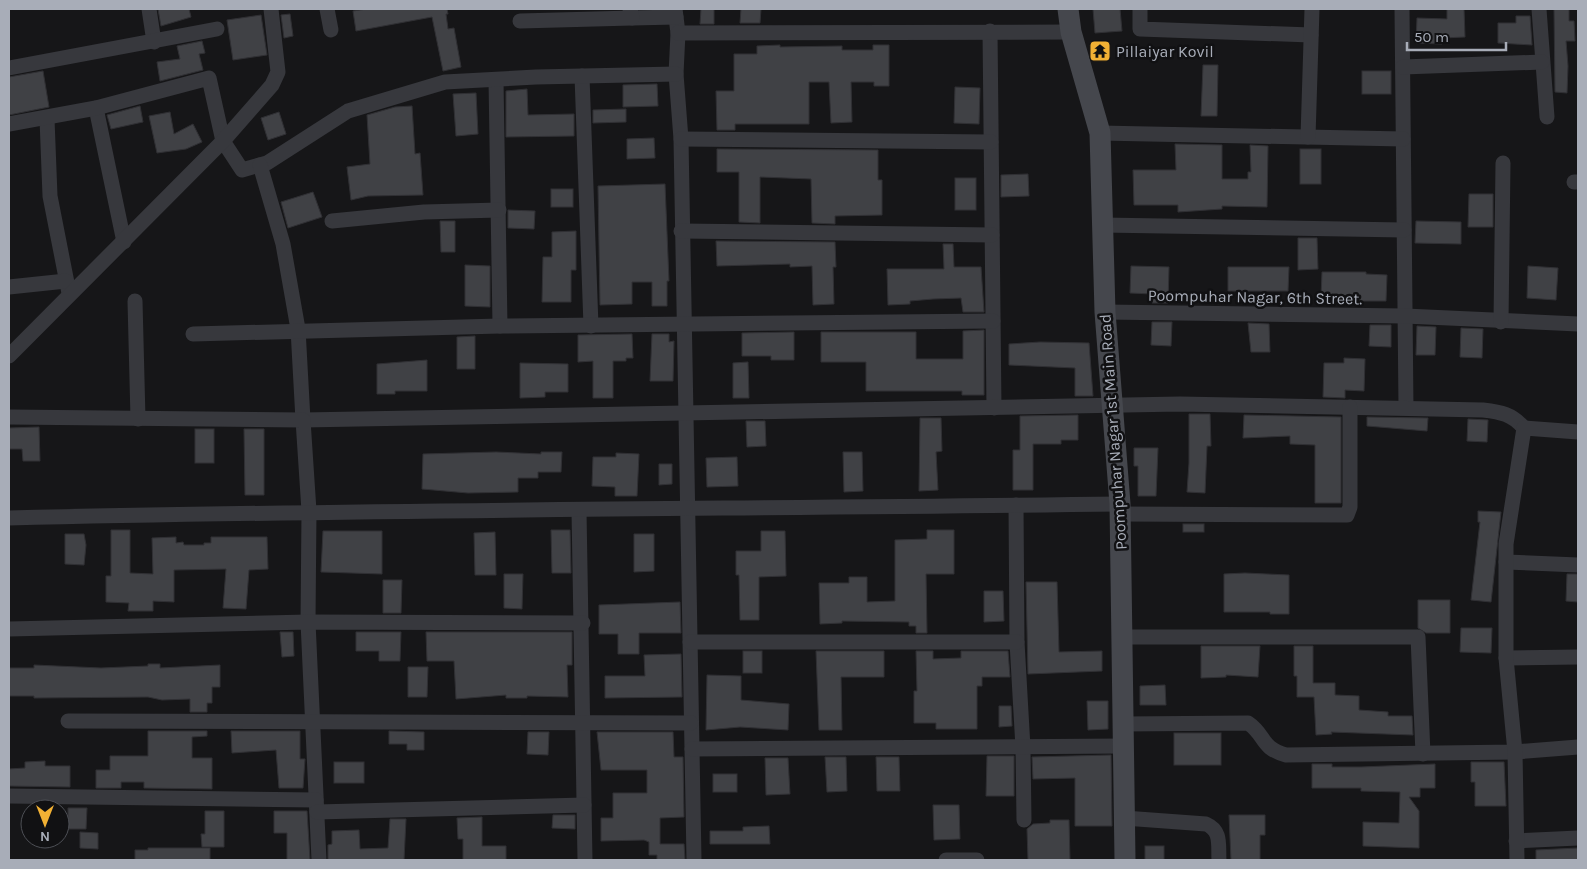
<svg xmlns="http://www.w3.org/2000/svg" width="1587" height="869" font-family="Karla,sans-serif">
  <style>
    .building { fill: #404145; stroke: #303034 }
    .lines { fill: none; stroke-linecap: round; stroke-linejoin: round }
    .street { stroke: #37383d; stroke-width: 15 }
    .secondary { stroke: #45474d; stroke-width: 21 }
    .labels { text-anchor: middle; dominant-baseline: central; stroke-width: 5; stroke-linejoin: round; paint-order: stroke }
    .poi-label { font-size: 16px; fill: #a8adb8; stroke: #111113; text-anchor: start }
    .street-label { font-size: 16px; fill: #a8adb8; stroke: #111113 }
  </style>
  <rect width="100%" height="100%" fill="#161618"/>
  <g class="building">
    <path d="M158,9h31l2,8 -30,9z"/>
    <path d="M367,9h80l1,5h-2l2,15 6,-1 7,39 -18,4 -11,-54 -76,14 -3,-20z"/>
    <path d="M701,9h13v15h-14z"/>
    <path d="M741,9h20l-1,14h-20z"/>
    <path d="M1093,9h27l2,22 -27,2z"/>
    <path d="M1447,9h17l1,28 -23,1v6l-26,-1 1,-25 30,1z"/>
    <path d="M1554,9h15v12h5l1,20h-9l2,25 -1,27 -12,-1z"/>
    <path d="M290,14l3,22 -9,2 -3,-23z"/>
    <path d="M261,15l6,40 -34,5 -6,-40z"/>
    <path d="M1516,16h14l2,29 -34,-2v-20h18z"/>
    <path d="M202,41l3,12 -6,1 4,16 -43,11 -3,-19 23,-3 -3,-13z"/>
    <path d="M780,45v2l62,-1v4h31v-5h16v41h-15v-4h-23l1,40 -21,1 -2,-41h-20v42h-74v6h-18l-1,-39h18v-37h23v-8z"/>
    <path d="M1203,65h15l-1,51h-16z"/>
    <path d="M43,71l6,36 -40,8v-38z"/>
    <rect x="1362" y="71" width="29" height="23"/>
    <path d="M657,84l1,22 -35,1v-22z"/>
    <path d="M955,87l25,1 -1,36 -25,-1z"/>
    <path d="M527,89l1,26 46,-1v22l-68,1v-46z"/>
    <path d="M476,93l2,41 -22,2 -3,-42z"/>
    <path d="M140,106l3,16 -32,7 -4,-14z"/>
    <path d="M412,106l3,48 5,-1 3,42 -55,1 -17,4 -4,-33 23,-3 -3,-49 28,-8z"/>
    <path d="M626,109v13l-33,1v-13z"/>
    <path d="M170,112l4,22 19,-10 9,18 -16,7 -29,4 -8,-37z"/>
    <path d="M279,112l7,22 -18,6 -7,-22z"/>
    <path d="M654,138l1,20 -28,1v-20z"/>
    <path d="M1175,144l47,1v34h26v-7h3l-1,-27 18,1 -1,61 -45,-1v3l-44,3v-7h-44l-1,-35h43z"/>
    <path d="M717,149l161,1v30h4v35l-47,1v8l-23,-1 -1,-44 -51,-2v46l-21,-1v-50h-22z"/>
    <rect x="1300" y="149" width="21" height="35"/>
    <path d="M1028,174l1,22 -28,1v-22z"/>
    <rect x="955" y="178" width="21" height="32"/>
    <path d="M665,184l4,97h-2v25h-15v-24h-20v22l-32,1 -2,-119z"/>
    <rect x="551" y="189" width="22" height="18"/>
    <path d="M313,192l9,25 -34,11 -7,-26z"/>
    <path d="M1469,194h24v33h-25z"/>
    <path d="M508,210l27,1 -1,18 -26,-1z"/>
    <path d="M440,221h15v31h-14z"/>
    <path d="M1416,221l45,1v22l-46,-1z"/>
    <path d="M576,231v39h-5v32h-29l1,-45h9v-25z"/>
    <path d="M1298,238h19l1,31 -20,1z"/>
    <path d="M716,241l119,1 1,25h-3l1,37 -21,1 -1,-39 -22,1v-3l-73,2z"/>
    <path d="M943,244h10l1,23h27l3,45h-21l-2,-14 -28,1 -23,2v3l-22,1 -1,-36h57z"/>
    <path d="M465,265l25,1v41l-25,-1z"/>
    <path d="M1131,266l38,1 -1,36h-16l1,-9 -23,-1z"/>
    <path d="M1528,266l30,2 -2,32 -29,-2z"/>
    <path d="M1228,267h61l-1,24h-60z"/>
    <path d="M1322,272h44v2l21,1 -1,26h-41v-2l-24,-1z"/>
    <path d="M1152,322h20l-1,24 -20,-1z"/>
    <path d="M1248,323l21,1 1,28h-19z"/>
    <path d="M1370,325h21v22l-22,-1z"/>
    <path d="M1417,326l19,1 -1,28h-19z"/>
    <path d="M1461,328l22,1 -1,29 -22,-1z"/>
    <path d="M984,330v65h-22v-4h-96v-29h-45v-30h95v27h47v-28z"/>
    <path d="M794,332v28h-23v-4h-29v-23z"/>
    <path d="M632,334l1,24h-7v3h-13v37h-20v-37l-15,1v-27z"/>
    <path d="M652,334h17v8l5,-1 -1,40h-23z"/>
    <path d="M475,336v33h-18v-32z"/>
    <path d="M1040,342l49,1 4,53h-18v-28l-66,-3v-21z"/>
    <path d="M1344,358l21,1 -1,32 -19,-1v8l-22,-1 1,-34h20z"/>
    <path d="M427,360v31h-32v3h-18v-30z"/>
    <path d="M748,362l1,36h-16v-35z"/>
    <path d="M520,363l48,1v28h-23v5l-25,1z"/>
    <path d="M1189,414h21l1,32h-4l-2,47 -18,-1 2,-29z"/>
    <path d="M1078,415v25h-17v4h-28v46h-20v-40h7v-34z"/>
    <path d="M1244,415l97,2v86h-26v-58l-25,-1v-8l-47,2z"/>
    <path d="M1367,417l61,1 -1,13 -60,-5z"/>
    <path d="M920,418h21l1,33 -6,1 2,38 -19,1z"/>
    <path d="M1468,419l20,1 -1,22 -20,-1z"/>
    <path d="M746,421h19l1,25 -19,1z"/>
    <path d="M39,427l1,34h-17l-1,-12h-13v-21z"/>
    <rect x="195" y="429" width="19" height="34"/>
    <path d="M244,429h20v66h-19z"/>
    <path d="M1134,448h24l-2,48h-18v-30h-4z"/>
    <path d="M496,452l45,2v-2h21l-1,20h-23v6h-20v14l-50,1 -46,-4 1,-35z"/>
    <path d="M843,452h19l1,39 -19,1z"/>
    <path d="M616,453l23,1 -2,42h-22v-9l-23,-1 1,-29h23z"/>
    <path d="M737,457l1,29 -31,1 -1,-29z"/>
    <path d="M659,464h13v20l-13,1z"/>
    <path d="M1478,511l23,1 -10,90 -20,-2 9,-78h-2z"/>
    <rect x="1183" y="524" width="21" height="8"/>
    <path d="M111,530h19v43l23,1 -1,-36 24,-1v6l7,-1 1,3h20v-2h7v-6h56l1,32 -19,1 -3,39 -23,-1 3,-39 -52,1v32l-21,-1v10h-25l1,-8 -23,-1v-26h5z"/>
    <path d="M551,530h19l1,43h-19z"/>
    <path d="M927,530h27v44h-28l1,59h-11v-7h-7v-4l-67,-1v2l-22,1 -1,-41h30v-6h18v25l28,-1v-61l32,-1z"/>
    <path d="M323,531h59v43l-61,-2z"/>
    <path d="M761,531h24l1,45 -27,1v43h-19l-1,-45h-3v-24h25z"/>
    <path d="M495,532l1,43h-21l-1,-42z"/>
    <path d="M65,534h19l2,11 -2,20 -19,-1z"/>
    <path d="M634,534h20v37l-20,1z"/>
    <path d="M1245,573l44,2v39h-19v-2h-46v-38z"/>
    <path d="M504,574h19l-1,35 -18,-1z"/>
    <path d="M1567,574h11v28l-12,-1z"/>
    <path d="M383,580h19l-1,33h-18z"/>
    <path d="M1026,582h31l2,70 43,-1v20l-74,3z"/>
    <path d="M984,591h19l1,30 -20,1z"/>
    <path d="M1418,600h32v33h-24l-8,-5z"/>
    <path d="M680,602l1,31h-42v21h-21v-20h-19v-29z"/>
    <path d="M1461,628h31l-1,25 -31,-1z"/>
    <path d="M280,632h13l1,24 -12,1z"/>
    <path d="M356,632h45l-1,29h-21v-10h-23z"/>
    <path d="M426,632h146v33h-5l1,32 -41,-1v2h-21v-3l-50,4 -2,-38h-27z"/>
    <path d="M1201,646h59l-2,31 -32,-2v2l-25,1z"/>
    <path d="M1294,646h19v37h22v12l24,1v14l29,2v4h24l1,19 -82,-3 1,2 -16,1 -2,-38h-17v-21h-3z"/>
    <rect x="743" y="651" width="19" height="22"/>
    <path d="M816,651h68v26h-43l1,53h-23z"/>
    <path d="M916,651h17v8l28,-1v-7h47l2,26h-28v9h-5v43h-41v-6h-22v-32h3z"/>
    <path d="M681,654l1,43 -77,1v-22h40l-1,-21z"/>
    <path d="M148,664h12v4l60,-3v22h-8v16h-5v9h-17v-13l-28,1 -14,-3 -114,1v-2h-25v-28h25v-3l67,3 47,-2z"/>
    <path d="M408,667h20l-1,30h-19z"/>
    <path d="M707,675l34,1v24l48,4 -1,26 -48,-3 -34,3z"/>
    <path d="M1165,685l1,20h-26v-19z"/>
    <path d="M1087,701h21v28l-20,1z"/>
    <path d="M999,706h12l1,20 -13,1z"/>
    <path d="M148,731h59v5l-15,1v21h20v31l-68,-1v-6h-23v6h-25v-18h14v-14h38z"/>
    <path d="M231,731h69v28h5l-2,29h-24l-3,-38 -44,3z"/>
    <path d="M389,731l35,1v18h-17v-6h-18z"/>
    <path d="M528,732h21l-1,23 -21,-1z"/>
    <path d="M597,732h76l1,25h9l1,60 -24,1v26h24l1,16h-28v-5h-8v-13l-5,-2 -43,1v-23h12v-25h34v-23h-46z"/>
    <rect x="1174" y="733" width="47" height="32"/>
    <path d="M1111,755l1,71h-37v-48l-42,1 -1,-22z"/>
    <path d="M987,756h27v40h-28z"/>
    <path d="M825,757h21l1,34 -20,1z"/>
    <path d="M876,757h23l1,34h-23z"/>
    <path d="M765,758h23l2,36 -24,1z"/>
    <path d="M45,761v5h25v21l-61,-1v-17l16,-1v-6z"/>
    <rect x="334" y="762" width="30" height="21"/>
    <path d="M1471,762h33l2,44h-31v-24h-4z"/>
    <path d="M1312,764h20v3h29l74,-3v24h-15v9h-11l10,14v37l-56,-2v-24l36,1 1,-31 -39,-1v-3h-49z"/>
    <rect x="713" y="774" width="24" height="18"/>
    <path d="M933,805h26l1,34 -26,1z"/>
    <path d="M68,808h19l-1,21h-18z"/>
    <path d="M205,811h19v36h-22l-1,-13h4z"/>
    <path d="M274,811h33l3,49h-23v-27h-13z"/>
    <path d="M553,815h22v14l-23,-1z"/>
    <path d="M1229,815h36v20h-5v25h-29z"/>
    <path d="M482,817v29h24v14h-43v-21h-5l-1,-21z"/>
    <path d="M390,819h16l-2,41h-76v-15l4,-1v-13l27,-1 1,19 28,-1z"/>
    <path d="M1050,820h19l1,40h-42l-1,-31 6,-5 17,-1z"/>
    <path d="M769,826l1,18h-60v-13h33v-4z"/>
    <path d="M80,832l18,1v16l-18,-1z"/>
    <rect x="1145" y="846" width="19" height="14"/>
    <path d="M148,848h62v12h-75v-10h13z"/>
    <path d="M1578,848v12h-42v-10z"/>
  </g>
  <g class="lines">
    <g class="street">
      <path d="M149,9l5,33"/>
      <path d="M327,9l4,21"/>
      <path d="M675,9l3,24 -2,41 5,65 13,721"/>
      <path d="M1140,9v20l171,6"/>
      <path d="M1402,9l4,399"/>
      <path d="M1539,9l8,108"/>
      <path d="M632,18l44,-1"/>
      <path d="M520,21l112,-3 -2,-9"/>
      <path d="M990,31l4,377"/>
      <path d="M678,33l393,-1"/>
      <path d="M1403,67l139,-5"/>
      <path d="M9,68l208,-39"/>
      <path d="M582,76l9,250"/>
      <path d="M496,80l4,246"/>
      <path d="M96,108l28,134"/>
      <path d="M47,119l3,77 19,97"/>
      <path d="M9,124l87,-16 113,-30 14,63 19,29 25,-7 81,-52 97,-29 91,-5 140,-3"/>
      <path d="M1100,133l303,6"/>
      <path d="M1308,137l4,-128"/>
      <path d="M681,139l310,3"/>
      <path d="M260,165l23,79 15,85 5,91 877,-16 303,6c18,2 29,4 41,18"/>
      <path d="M1574,182h4"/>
      <path d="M332,221l92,-9 75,-2"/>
      <path d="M1102,225l302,5"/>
      <path d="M681,231l311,4"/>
      <path d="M9,287l57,-6"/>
      <path d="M135,301l3,118"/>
      <path d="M1105,312l300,4 173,8"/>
      <path d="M1501,322l2,-159"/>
      <path d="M193,334l307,-8 493,-5"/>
      <path d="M9,356l214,-215 49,-56 6,-13 -7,-63"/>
      <path d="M9,417l294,3 6,91 -1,111 11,238"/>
      <path d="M1016,505l1,137 6,106 1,72"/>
      <path d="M579,511l6,349"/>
      <path d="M1120,514l227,1 3,-8v-100"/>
      <path d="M9,518c370,-9 740,-9 1111,-14"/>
      <path d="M1506,562l72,3"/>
      <path d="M9,629l299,-7 275,1"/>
      <path d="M1122,637h296l5,117"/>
      <path d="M690,642h327"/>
      <path d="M1506,658l72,-1"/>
      <path d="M68,721l623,2"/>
      <path d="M1123,724l125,-1c18,12 12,25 38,32l229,-3 63,-5"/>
      <path d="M692,749l431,-3"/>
      <path d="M9,796l307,4"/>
      <path d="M317,812l267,-7"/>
      <path d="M1124,818l82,6c16,7 12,21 13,36"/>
      <path d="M1516,841l62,-3"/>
      <path d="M946,860h31"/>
      <path d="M1517,860l-2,-108 -9,-94v-114l18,-116 54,4"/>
    </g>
    <path class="secondary" d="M1068,9l3,23 29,101 5,179 15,192 5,356"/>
  </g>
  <defs>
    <g id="temple-square" transform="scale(1.125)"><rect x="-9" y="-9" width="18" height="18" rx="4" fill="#f2b134" stroke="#111113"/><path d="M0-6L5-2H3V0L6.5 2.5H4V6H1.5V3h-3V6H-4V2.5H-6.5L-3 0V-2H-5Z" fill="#111"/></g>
  </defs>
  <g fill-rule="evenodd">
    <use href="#temple-square" x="1100" y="51"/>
  </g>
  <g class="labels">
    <g class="poi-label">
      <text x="1116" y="51">Pillaiyar Kovil</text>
    </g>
    <g class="street-label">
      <text transform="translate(1255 297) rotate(1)">Poompuhar Nagar, 6th Street.</text>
      <text transform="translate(1113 432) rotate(-94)">Poompuhar Nagar 1st Main Road</text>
    </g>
  </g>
  <rect width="1587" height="869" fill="none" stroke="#a8adb8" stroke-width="20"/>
  <g transform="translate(45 824) rotate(180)"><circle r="24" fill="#111113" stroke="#4d4f55"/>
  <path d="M0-4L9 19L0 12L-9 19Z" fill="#f2b134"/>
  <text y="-8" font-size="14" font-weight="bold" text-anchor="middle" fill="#a8adb8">N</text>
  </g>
  <path d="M1407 42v8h99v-8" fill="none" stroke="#a8adb8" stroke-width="2.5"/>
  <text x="1414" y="42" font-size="15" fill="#a8adb8" stroke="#111113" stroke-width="4" paint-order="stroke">50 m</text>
</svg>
